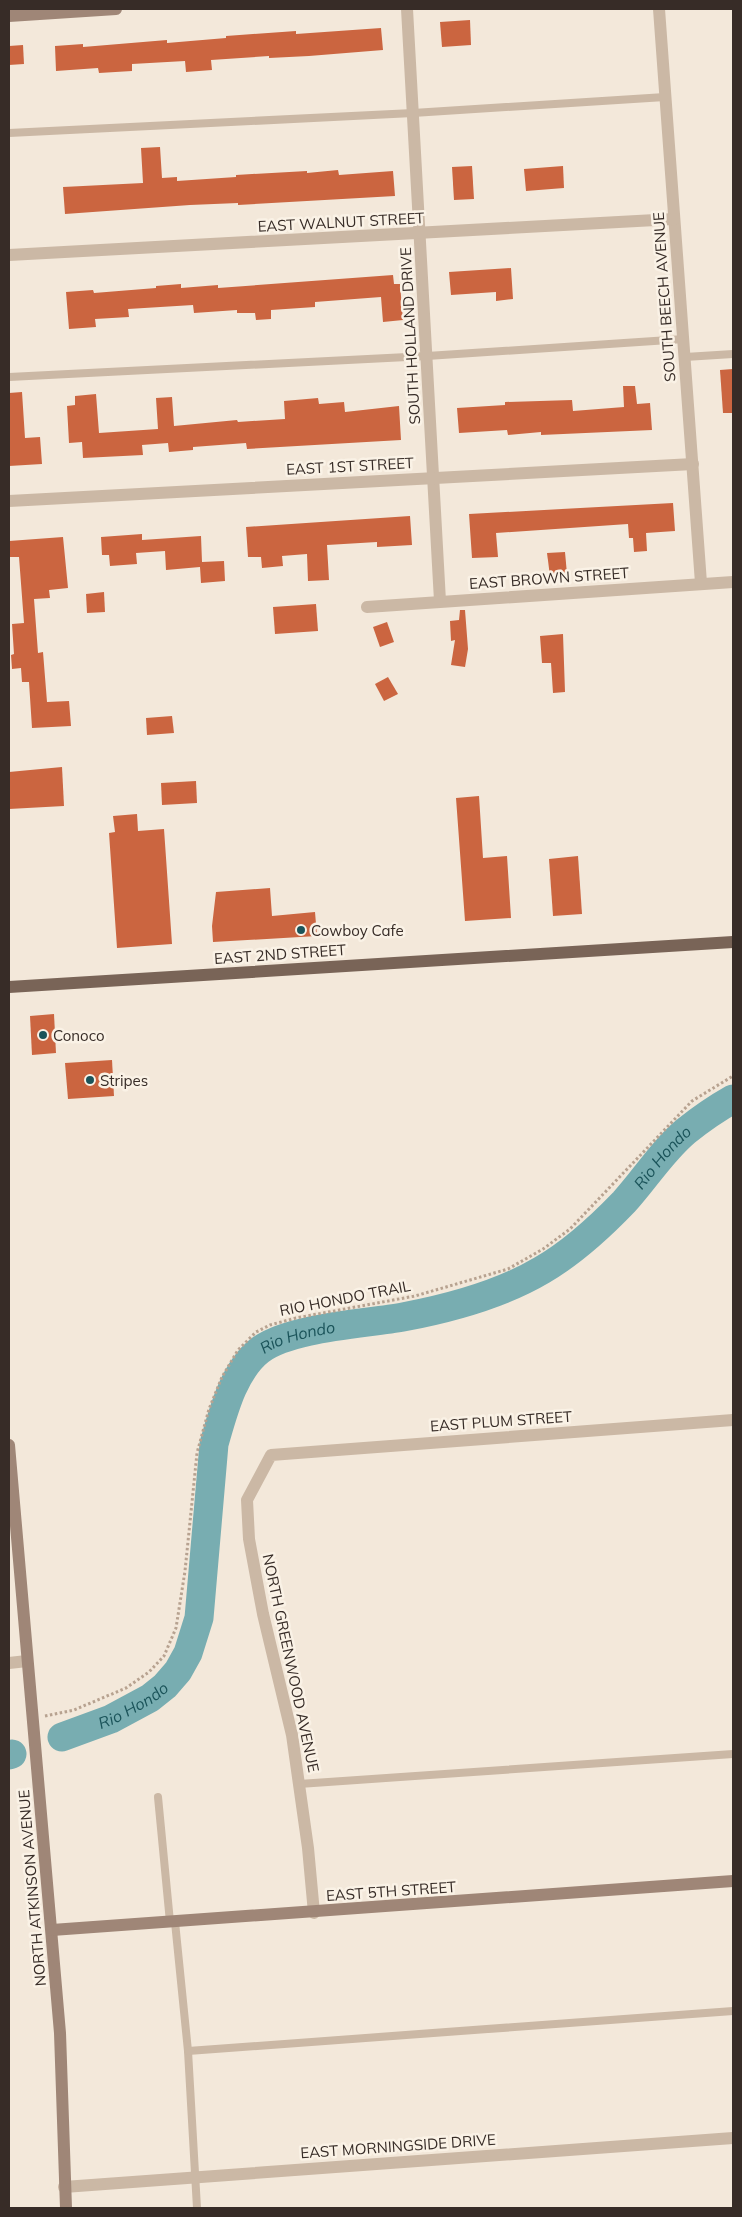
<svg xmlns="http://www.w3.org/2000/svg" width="742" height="2217" font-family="Mulish,sans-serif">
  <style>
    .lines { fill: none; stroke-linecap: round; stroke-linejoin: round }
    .river { stroke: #78adb1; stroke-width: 29 }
    .building { fill: #cb6540 }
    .path { stroke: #b7a290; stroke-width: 3; stroke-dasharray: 2.5 2.5; stroke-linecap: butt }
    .lane { stroke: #cbb8a5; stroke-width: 8 }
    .street { stroke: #cbb8a5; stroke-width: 12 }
    .secondary { stroke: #9f8677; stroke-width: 12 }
    .primary { stroke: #796457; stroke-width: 12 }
    .poi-dot { fill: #1b545a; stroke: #faf2e6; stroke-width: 2 }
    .labels { text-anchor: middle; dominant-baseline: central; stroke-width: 5; stroke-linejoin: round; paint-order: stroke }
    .street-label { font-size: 15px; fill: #372c27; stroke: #faf2e6 }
    .poi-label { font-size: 15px; fill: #372c27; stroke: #faf2e6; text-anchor: start }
    .water-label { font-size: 16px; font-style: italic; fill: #1b545a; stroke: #faf2e6 }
  </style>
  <rect width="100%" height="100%" fill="#f3e8da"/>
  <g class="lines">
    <g class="river">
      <path id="s1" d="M62,1737l49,-18 39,-21 15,-12 13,-15 10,-18 11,-35 15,-174c9,-31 19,-73 46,-94 31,-23 105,-26 143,-33 48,-9 97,-22 139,-47 31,-18 58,-43 82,-68 21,-23 38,-51 62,-71 15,-12 31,-23 47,-32"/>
      <path d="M9,1755l3,-1"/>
    </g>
  </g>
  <g class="building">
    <path d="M470,20l1,25 -29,2 -2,-25z"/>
    <path d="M381,28l2,22 -74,6 -40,2v-2l-58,4 1,10 -26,2 -1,-11 -53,3v7l-33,2 -1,-5 -42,3 -1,-25 28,-2v3l84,-7v3l59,-5v-2l27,-2 43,-3v3z"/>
    <path d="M23,45l1,19 -15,1v-19z"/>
    <path d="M160,147l2,31 15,-1v4l59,-4v-2l71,-4v2l31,-3 1,5 54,-4 2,25 -157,9v-2l-48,2 -125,9 -2,-27 80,-4 -2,-35z"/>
    <path d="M472,166l2,33 -20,1 -2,-33z"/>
    <path d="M563,166l1,22 -38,3 -2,-22z"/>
    <path d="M511,268l2,31 -17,2v-9l-45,3 -2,-23z"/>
    <path d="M393,275l1,9h6l3,36 -20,2 -2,-25 -66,5v5l-44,3v9l-15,1 -1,-7h-18v-3l-43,3 -1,-8 -65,4 1,8 -34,2 1,8 -27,2 -3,-37 27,-2 1,3 62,-5v-2l25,-2v4l37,-3v3z"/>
    <path d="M733,369v44h-10l-3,-43z"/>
    <path d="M623,386h12l2,18 13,-1 2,27 -111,5v-3l-33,3 -1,-5 -48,3 -2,-25 48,-3v-3l67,-2 1,11 51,-4z"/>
    <path d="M22,392l3,46 15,-1 2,27 -33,2v-73z"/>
    <path d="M96,394l3,39 59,-4 -2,-31 16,-1 2,29 63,-6 1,2 47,-3 -1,-18 34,-3 1,6 25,-2 1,10 54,-6 2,34 -154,9 -1,-6 -53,4v3l-24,2 -1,-9 -26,2 1,10 -60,3 -1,-16 -13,1 -2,-37 8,-1v-9z"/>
    <path d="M673,503l2,28 -29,2 1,18 -13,1 -1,-14h-4l-1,-14 -132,9 2,24 -26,1 -3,-44z"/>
    <path d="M410,516l2,29 -35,2v-5l-50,3 2,35 -21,1 -1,-27 -25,2 1,10 -21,2 -1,-11h-13l-2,-30z"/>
    <path d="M142,534v6l59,-4 1,26 22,-1 1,20 -24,2 -1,-16 -34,3 -1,-19 -29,2 1,11 -27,2 -1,-11h-7l-1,-18z"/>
    <path d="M63,537l5,51 -19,2 1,8 -16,1 4,54 5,-1 4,50 22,-1 2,25 -39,2 -3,-46h-7l-1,-14 -9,1 -1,-14 3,-1 -2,-30 12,-1 -5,-66h-10v-16z"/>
    <path d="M565,552l2,22 -17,2 -3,-23z"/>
    <path d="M104,592l1,20 -18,1 -1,-19z"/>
    <path d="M316,604l2,27 -43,3 -2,-27z"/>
    <path d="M460,610h5l3,39 -3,18 -14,-2 4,-25 -4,1 -1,-20 9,-1z"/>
    <path d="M387,622l7,20 -14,5 -7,-20z"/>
    <path d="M563,634l2,58 -12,1 -2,-30h-9l-2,-27z"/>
    <path d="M388,677l10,17 -14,7 -9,-17z"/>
    <path d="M172,716l2,17 -27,2 -1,-17z"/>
    <path d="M62,767l2,39 -55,3v-37z"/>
    <path d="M196,781l1,22 -35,2 -1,-22z"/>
    <path d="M479,796l4,62 24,-2 4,62 -46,3 -9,-123z"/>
    <path d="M137,814l1,17 26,-2 8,115 -55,4 -8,-115 6,-1 -2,-16z"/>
    <path d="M578,856l4,58 -29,2 -4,-57z"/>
    <path d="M270,888l2,28 43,-4 2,24 -104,6 -1,-16 4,-34z"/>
    <path d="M54,1014l2,39 -24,2 -2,-39z"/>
    <path d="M112,1060l2,36 -46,3 -3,-36z"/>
  </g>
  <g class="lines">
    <path class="path" d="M45,1716l29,-6 52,-22 23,-16 15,-16 12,-28 9,-57 12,-118 12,-44 13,-32 16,-27 18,-18 14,-7 26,-7 119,-22 93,-27 35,-20 27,-20 122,-128 41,-25"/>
    <g class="lane">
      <path d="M9,133l404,-20 252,-16"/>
      <path d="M685,357l48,-3"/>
      <path d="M9,377l418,-21 257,-17"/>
      <path d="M299,1784l434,-30"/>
      <path d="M158,1797l12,125"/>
      <path d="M175,1922l13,129 9,157"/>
      <path d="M188,2051l545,-40"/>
    </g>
    <g class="street">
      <path d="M407,9l33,592"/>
      <path d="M659,9l42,574"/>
      <path d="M9,255l665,-36"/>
      <path d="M9,501l684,-37"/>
      <path d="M367,607l366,-25"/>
      <path d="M9,1663l18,-2"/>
      <path d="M314,1913l-6,-65 -16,-113 -29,-121 -14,-75 -2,-39 24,-45 462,-35"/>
      <path d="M64,2187l669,-49"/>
    </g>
    <g class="secondary">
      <path d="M9,16l107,-7"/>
      <path d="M9,1445l51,588 6,175"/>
      <path d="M52,1930l681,-49"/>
    </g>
    <path class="primary" d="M9,987l724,-45"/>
  </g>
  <g class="poi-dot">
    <circle cx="301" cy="930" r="5"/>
    <circle cx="43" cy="1035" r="5"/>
    <circle cx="90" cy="1080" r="5"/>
  </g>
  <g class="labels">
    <g class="street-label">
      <text transform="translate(341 222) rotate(-3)">EAST WALNUT STREET</text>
      <text transform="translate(664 297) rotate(-94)">SOUTH BEECH AVENUE</text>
      <text transform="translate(410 336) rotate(-93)">SOUTH HOLLAND DRIVE</text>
      <text transform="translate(350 466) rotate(-3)">EAST 1ST STREET</text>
      <text transform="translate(549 578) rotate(-4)">EAST BROWN STREET</text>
      <text transform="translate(280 954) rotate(-4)">EAST 2ND STREET</text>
      <text transform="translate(345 1298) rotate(-11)">RIO HONDO TRAIL</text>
      <text transform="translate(501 1421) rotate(-4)">EAST PLUM STREET</text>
      <text transform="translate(291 1663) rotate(78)">NORTH GREENWOOD AVENUE</text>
      <text transform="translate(32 1888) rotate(-95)">NORTH ATKINSON AVENUE</text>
      <text transform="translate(391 1891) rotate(-4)">EAST 5TH STREET</text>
      <text transform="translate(398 2146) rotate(-4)">EAST MORNINGSIDE DRIVE</text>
    </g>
    <g class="poi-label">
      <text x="311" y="930">Cowboy Cafe</text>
      <text x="53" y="1035">Conoco</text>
      <text x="100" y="1080">Stripes</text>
    </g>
    <g class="water-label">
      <text stroke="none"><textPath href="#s1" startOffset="935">Rio Hondo</textPath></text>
      <text stroke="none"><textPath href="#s1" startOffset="514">Rio Hondo</textPath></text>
      <text stroke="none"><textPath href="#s1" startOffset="78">Rio Hondo</textPath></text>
    </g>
  </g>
  <rect width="742" height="2217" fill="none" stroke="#372c27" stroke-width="20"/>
</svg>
